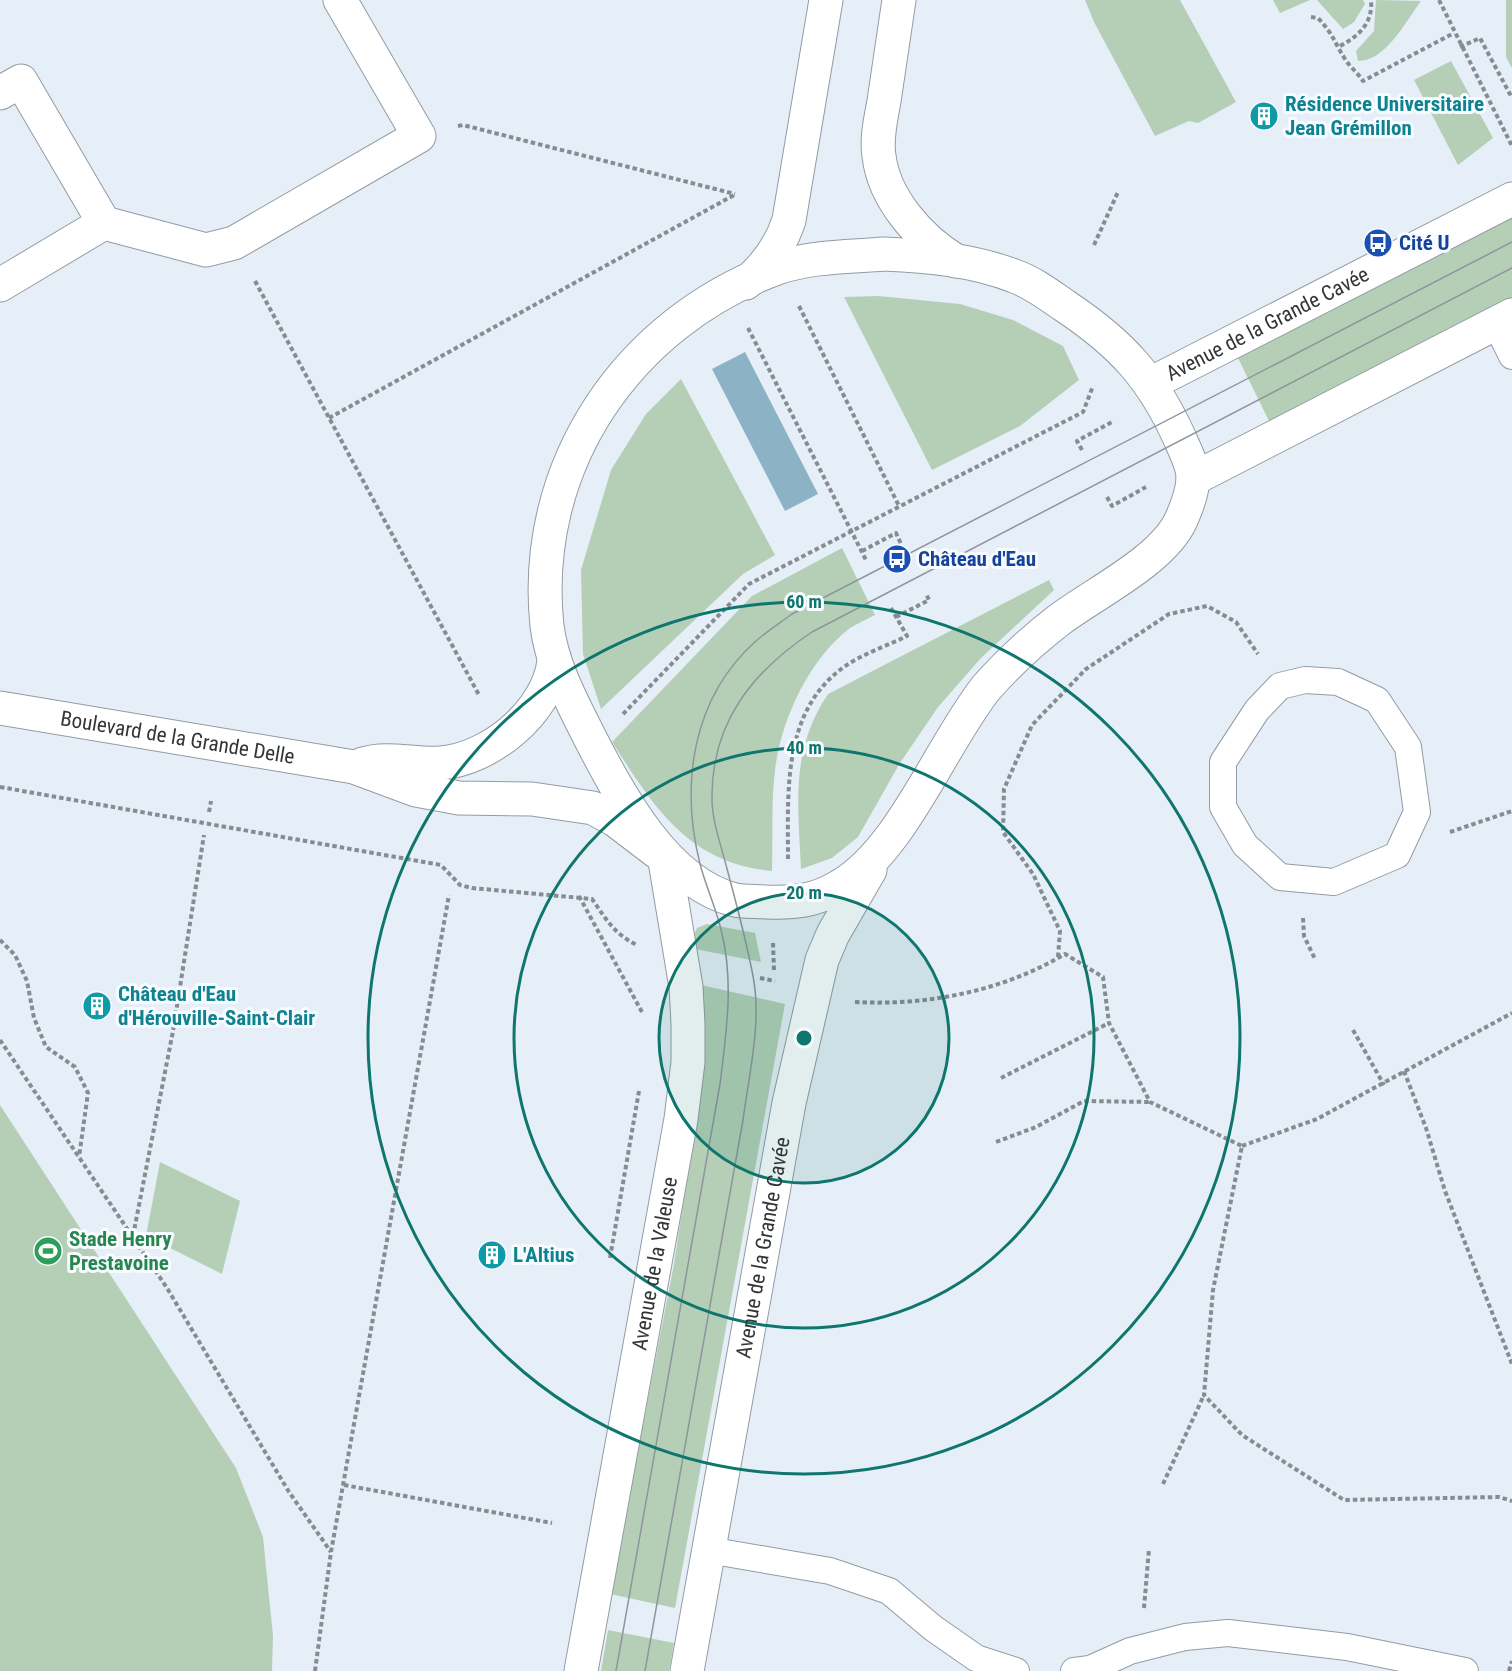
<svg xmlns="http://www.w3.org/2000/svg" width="1512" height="1671" font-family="'Roboto Condensed',sans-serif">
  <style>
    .green { fill: #b4cfb6 }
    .water { fill: #8bb2c5 }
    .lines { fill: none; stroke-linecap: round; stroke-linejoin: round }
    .service-casing { stroke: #939ba3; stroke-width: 28 }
    .minor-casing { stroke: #939ba3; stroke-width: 35 }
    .tertiary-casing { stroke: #939ba3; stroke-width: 35 }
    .secondary-casing { stroke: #939ba3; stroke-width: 35 }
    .path { stroke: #868d92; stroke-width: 4; stroke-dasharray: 4.5 3; stroke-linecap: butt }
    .service { stroke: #fff; stroke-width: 26 }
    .minor { stroke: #fff; stroke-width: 33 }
    .tertiary { stroke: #fff; stroke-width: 33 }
    .secondary { stroke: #fff; stroke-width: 33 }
    .tram { stroke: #8e959b; stroke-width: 1.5 }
    .ring { fill: none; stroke: #0f766e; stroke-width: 3 }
    .labels { text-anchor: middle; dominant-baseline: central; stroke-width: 6; stroke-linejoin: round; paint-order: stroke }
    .culture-label { font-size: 21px; font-weight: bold; fill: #0d838f; stroke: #f8fbff; text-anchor: start }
    .transit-label { font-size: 21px; font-weight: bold; fill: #164399; stroke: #f8fbff; text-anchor: start }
    .street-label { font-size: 21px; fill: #323639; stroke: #f8fbff }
    .leisure-label { font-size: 21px; font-weight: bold; fill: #27864d; stroke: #f8fbff; text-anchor: start }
    .centre { fill: #0f766e; stroke: #f8fbff; stroke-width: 3 }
    .ring-label { font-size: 18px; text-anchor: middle; font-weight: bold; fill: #0f766e; stroke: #f8fbff; stroke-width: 6; stroke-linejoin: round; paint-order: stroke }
  </style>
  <rect width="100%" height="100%" fill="#e6eff8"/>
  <g class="green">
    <path d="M1085,0h95l56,102 -38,21 -9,-2 -34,15 -61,-114z"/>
    <path d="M1273,0h37l-30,13z"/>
    <path d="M1317,0h46l2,4 -11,18 -11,7z"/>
    <path d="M1376,0l45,1c-15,20 -35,60 -63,60l-2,-10 18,-20z"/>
    <path d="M1506,0h6v68l-6,-11z"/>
    <path d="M1451,61l42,77 -35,27 -44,-85z"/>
    <path d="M1512,213v86l-242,124 -33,-67z"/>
    <path d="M878,296l82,8 53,16 50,26 16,34 -59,46 -88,44 -88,-173z"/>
    <path d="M681,379l94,176 -32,19 -142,135 -18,-55 -2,-84 30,-100 35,-56z"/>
    <path d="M842,548l33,67c-8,4 -17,8 -25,13 -41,31 -69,92 -75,142 -4,33 -2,68 -3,101 -84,-8 -118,-64 -160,-129l140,-146z"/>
    <path d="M1049,580l5,10 -73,68 -43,49 -38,56 -42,74 -26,21 -31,11c-3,-65 -11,-118 27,-175z"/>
    <path d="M707,924l48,9 6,29 -66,-13 -2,-12 4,-9z"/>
    <path d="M701,985l84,19 -110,604 -65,-14 64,-330 30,-200z"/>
    <path d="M0,1105l236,363 27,69 10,99 -1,35h-272z"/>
    <path d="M160,1162l80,39 -18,73 -76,-38z"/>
    <path d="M608,1630l66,13 -5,28h-68z"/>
  </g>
  <path class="water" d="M745,352l73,142 -33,17 -73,-142z"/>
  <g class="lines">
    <g class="service-casing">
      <g id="service">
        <path d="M1496,324l16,32"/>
        <path d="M1305,680l33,2 39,18 31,47 9,65 -20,43 -63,27 -54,-5 -35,-32 -22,-38v-45l34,-52 23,-24z"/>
        <path d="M708,1550l122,21 59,20 44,37 43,30 40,13"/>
        <path d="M1074,1671l16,-2 40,-18 55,-14 43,-4 119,14 118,24"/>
      </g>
    </g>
    <g class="minor-casing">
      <g id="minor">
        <path d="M0,93l21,-12 83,142 -104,62"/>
        <path d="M104,223l102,27 28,-7 185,-107 -79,-136"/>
      </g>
    </g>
    <g class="tertiary-casing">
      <g id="tertiary">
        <path d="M746,283c20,-17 35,-38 43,-63l37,-220"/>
        <path id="s1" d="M0,708l354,59 62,23 43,8 73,1 61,9 22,12 42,32"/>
        <path d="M363,764c25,-8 51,1 78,-1 49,-4 107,-51 113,-102"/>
      </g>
    </g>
    <g class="secondary-casing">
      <g id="secondary">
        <path d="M899,0c-5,34 -10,67 -15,101 -3,17 -8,37 -5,55 5,43 41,83 77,105"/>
        <path d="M884,254c44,2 89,6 130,22 18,6 35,19 51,30 57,38 88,72 116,135 5,12 13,26 12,39 -1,12 -7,29 -12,40 -18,40 -86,73 -122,100 -26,20 -51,43 -73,68 -45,57 -85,163 -146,198 -24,15 -46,17 -73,16 -10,-1 -22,0 -32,-2 -69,-17 -115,-104 -145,-162 -18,-36 -38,-72 -43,-112 -17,-161 81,-303 230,-358 35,-12 72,-11 107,-14z"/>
        <path id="s2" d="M1150,384l362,-185"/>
        <path d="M1193,479l319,-164"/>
        <path id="s3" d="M581,1671l100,-552 7,-57v-38l-2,-37 -22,-132"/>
        <path id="s4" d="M687,1671l102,-568 33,-143 11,-26 37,-64"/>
      </g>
    </g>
    <g class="path">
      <path d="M1439,0l73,146"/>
      <path d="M1311,17l7,1c16,17 16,24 27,41 5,8 13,14 18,22l91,-48"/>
      <path d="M1340,46c19,-10 33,-23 31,-46"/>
      <path d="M1460,47l20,-9 32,60"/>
      <path d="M458,126l5,-1 272,69"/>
      <path d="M1094,245l24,-53"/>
      <path d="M255,281l224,414"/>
      <path d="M799,306l100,200"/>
      <path d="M748,328l118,232"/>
      <path d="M329,418l407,-224"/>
      <path d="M1082,450l-5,-9 35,-19"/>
      <path d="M1107,497l5,9 34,-19"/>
      <path d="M862,551l34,-18 5,11"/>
      <path d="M896,617l33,-17 -3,-6"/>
      <path d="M623,714l126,-130 334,-172 10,-26"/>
      <path d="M0,787l441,78 19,20 12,3 120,11c14,20 22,35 45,46"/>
      <path d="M209,812l2,-11"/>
      <path d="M1450,832l62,-21"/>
      <path d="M788,859c0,-68 -6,-148 56,-192 18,-13 43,-21 63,-31l-16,-28"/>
      <path d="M579,896l64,118"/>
      <path d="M1303,918l1,18 11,23"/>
      <path d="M0,940l15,15 12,26 7,37 12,29 29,20 13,26 -9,64"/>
      <path d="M773,943l1,28"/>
      <path d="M1058,957l2,-26 -27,-57 -30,-42 1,-43 28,-64 54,-56 83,-55 38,-8 29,16 22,32"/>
      <path d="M760,978l15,3"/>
      <path d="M855,1002c72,4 148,-11 210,-48l38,23 6,46 41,79 92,44 -29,144 -9,105 38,40 102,65 155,-3 13,4"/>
      <path d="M1353,1030l31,55"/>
      <path d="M0,1040l167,248 122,204 42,60"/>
      <path d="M1404,1071l22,57 19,63 67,173"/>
      <path d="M1001,1078l108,-55"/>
      <path d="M996,1142l40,-15 48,-26 66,1"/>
      <path d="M1242,1146l75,-27 195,-106"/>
      <path d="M133,1236l40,-205 31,-196"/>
      <path d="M610,1258l29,-167"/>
      <path d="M1163,1484l41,-89"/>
      <path d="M344,1485l208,38"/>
      <path d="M1144,1608l5,-59"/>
      <path d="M315,1671l16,-119 118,-657"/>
      <path d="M1509,1671l3,-10"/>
    </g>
    <use href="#service" class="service"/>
    <use href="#minor" class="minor"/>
    <use href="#tertiary" class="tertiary"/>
    <use href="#secondary" class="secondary"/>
    <g class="tram">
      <path d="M616,1671l104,-587c6,-49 14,-101 2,-150 -5,-24 -16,-47 -22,-70 -20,-80 -8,-166 56,-223 11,-10 24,-18 36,-27l720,-372"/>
      <path d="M645,1671l98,-551c6,-46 19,-98 10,-144 -7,-37 -17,-74 -27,-111 -5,-20 -14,-44 -14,-66 -1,-76 40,-127 100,-167l700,-364"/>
    </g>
  </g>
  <circle cx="804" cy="1038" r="145" fill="#0f766e" fill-opacity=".12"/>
  <g class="ring">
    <circle cx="804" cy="1038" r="145"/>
    <circle cx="804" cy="1038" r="290"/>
    <circle cx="804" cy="1038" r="436"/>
  </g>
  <defs>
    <g id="building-disc" transform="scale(1.5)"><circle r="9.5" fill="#0f9aa8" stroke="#f8fbff"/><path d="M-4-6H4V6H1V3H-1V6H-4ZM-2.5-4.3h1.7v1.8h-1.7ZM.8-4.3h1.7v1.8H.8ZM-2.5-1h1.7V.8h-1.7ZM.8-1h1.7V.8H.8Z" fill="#fff"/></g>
    <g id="bus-disc" transform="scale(1.5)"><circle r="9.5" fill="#1a4fb4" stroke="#f8fbff"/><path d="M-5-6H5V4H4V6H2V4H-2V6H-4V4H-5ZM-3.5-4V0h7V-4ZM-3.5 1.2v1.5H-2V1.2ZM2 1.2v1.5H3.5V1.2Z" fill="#fff"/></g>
    <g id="stadium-disc" transform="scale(1.5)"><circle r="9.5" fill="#2e9e5b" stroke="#f8fbff"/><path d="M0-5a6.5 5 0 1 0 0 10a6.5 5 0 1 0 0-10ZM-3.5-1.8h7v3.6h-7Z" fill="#fff"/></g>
  </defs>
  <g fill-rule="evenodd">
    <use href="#building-disc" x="1264" y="116"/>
    <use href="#bus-disc" x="1378" y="243"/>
    <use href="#bus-disc" x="897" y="559"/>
    <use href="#building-disc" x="97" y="1006"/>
    <use href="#stadium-disc" x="48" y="1251"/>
    <use href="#building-disc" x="492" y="1255"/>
  </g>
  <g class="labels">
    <g class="culture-label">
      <text x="1285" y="104">Résidence Universitaire<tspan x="1285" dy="24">Jean Grémillon</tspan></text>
      <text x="118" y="994">Château d'Eau<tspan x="118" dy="24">d'Hérouville-Saint-Clair</tspan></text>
      <text x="513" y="1255">L'Altius</text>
    </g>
    <g class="transit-label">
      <text x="1399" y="243">Cité U</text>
      <text x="918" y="559">Château d'Eau</text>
    </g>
    <g class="street-label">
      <text stroke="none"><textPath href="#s2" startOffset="132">Avenue de la Grande Cavée</textPath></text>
      <text stroke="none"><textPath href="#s1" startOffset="180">Boulevard de la Grande Delle</textPath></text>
      <text stroke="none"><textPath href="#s4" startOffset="430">Avenue de la Grande Cavée</textPath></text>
      <text stroke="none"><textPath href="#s3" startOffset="414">Avenue de la Valeuse</textPath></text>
    </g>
    <g class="leisure-label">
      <text x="69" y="1239">Stade Henry<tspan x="69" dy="24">Prestavoine</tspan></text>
    </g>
  </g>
  <circle cx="804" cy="1038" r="9" class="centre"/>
  <g class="ring-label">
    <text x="804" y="608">60 m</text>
    <text x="804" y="754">40 m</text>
    <text x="804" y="899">20 m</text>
  </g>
</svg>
